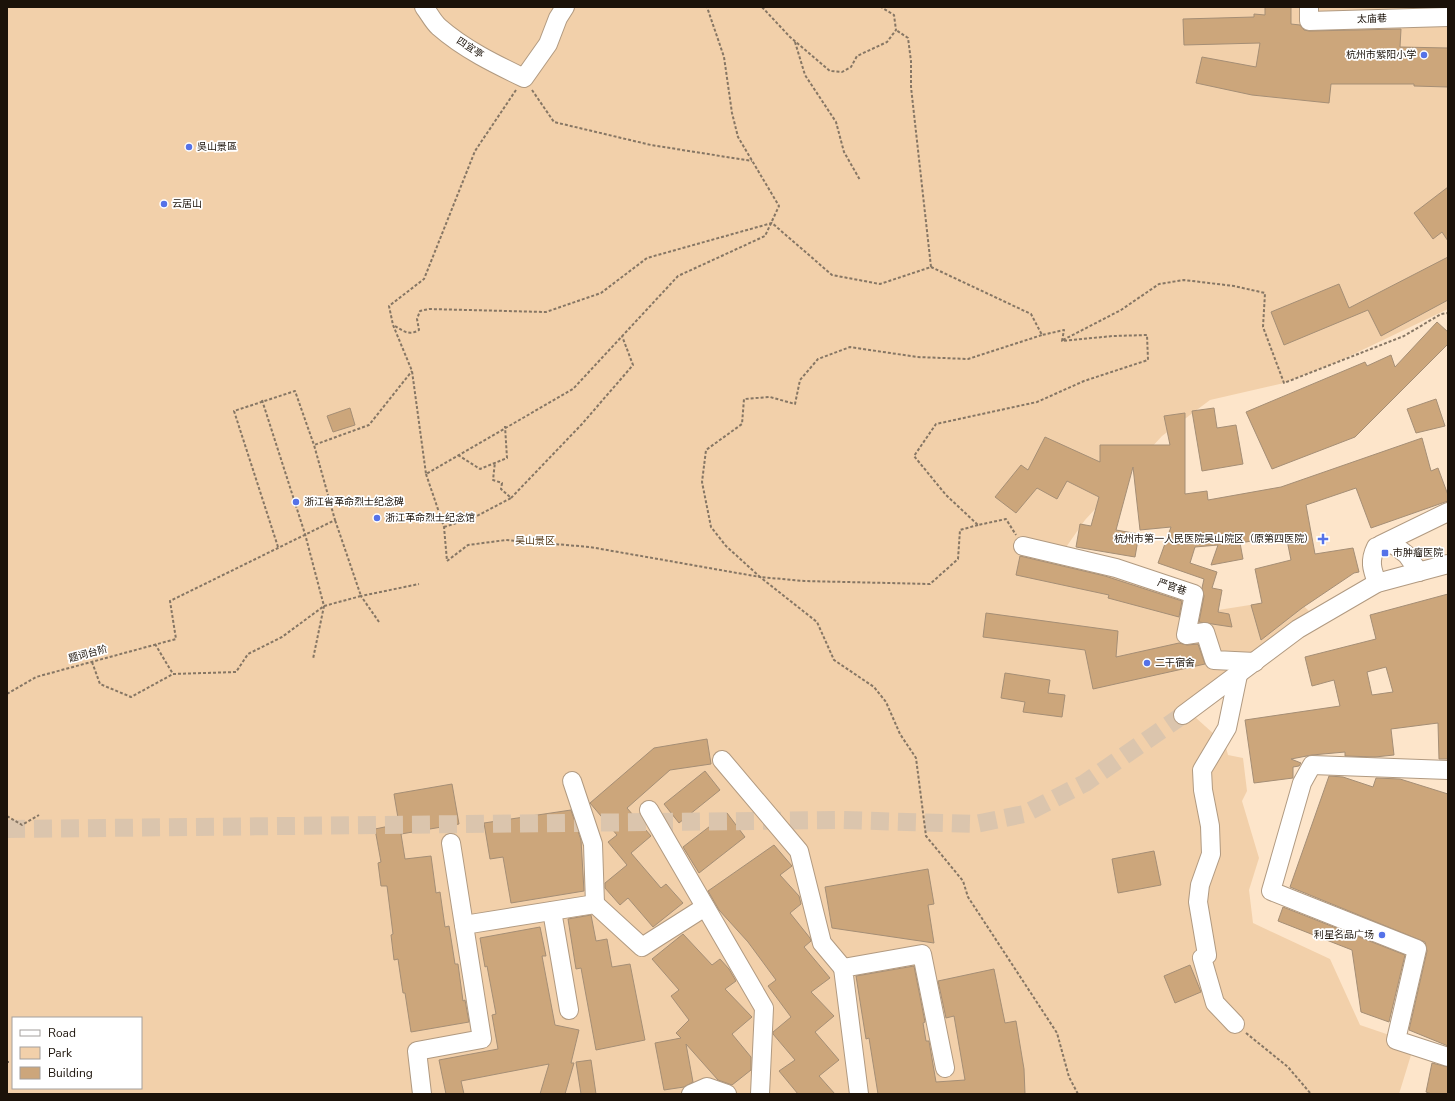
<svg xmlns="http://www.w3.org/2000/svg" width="1455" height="1101" font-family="'Nunito Sans','Noto Sans SC',sans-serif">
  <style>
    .green { fill: #f2d0aa; fill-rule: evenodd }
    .building { fill: #cca67b; stroke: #a58e75; fill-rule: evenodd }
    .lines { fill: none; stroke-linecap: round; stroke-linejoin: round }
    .minor-tunnel { stroke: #dbc5ad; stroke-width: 18; stroke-dasharray: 18 9; stroke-linecap: butt }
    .minor-casing { stroke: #b19a81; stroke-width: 20 }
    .path { stroke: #867664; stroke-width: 2; stroke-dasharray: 3 2; stroke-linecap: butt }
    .minor { stroke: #fff; stroke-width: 18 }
    .poi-dot { fill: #5572e8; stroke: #fff; stroke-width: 1.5 }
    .labels { text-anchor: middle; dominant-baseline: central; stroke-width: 3.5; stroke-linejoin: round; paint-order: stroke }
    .street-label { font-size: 10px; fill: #1b1209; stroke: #fff }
    .poi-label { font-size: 10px; fill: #1b1209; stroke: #fff; text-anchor: start }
    .park-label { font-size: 10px; fill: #543916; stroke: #fff }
  </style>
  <rect width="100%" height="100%" fill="#fde5ca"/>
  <path class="green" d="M7,7h1441v302l-111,53 -53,21 -74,17 -48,36 -77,84 -23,33 147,37 3,21 83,-13 14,13 -114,106 30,27 3,11 15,3 4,33 -5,10 17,57 -10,32 4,33 77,36 30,66 44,15 7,15 -12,39h-1392zM13,1018h128v70h-128z"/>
  <g class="building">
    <path d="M1265,7h26v17l9,1 4,5 5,1 92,-2 -1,18 48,1v39l-34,-1v-2h-83l-2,19 -77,-8 -56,-12 6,-26 54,10 4,-24 -76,2 -1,-26 71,-2v-3l11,1z"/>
    <path d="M1448,187v54l-6,-9 -9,7 -19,-26z"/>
    <path d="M1448,257v43l-67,36 -13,-26 -84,35 -13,-33 68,-28 10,24z"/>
    <path d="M1437,322l11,10v12l-93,93 -83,32 -26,-57 119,-50 2,4 24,-11 4,12z"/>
    <path d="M1436,399l9,27 -29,7 -9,-24z"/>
    <path d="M350,408l5,17 -22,7 -6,-16z"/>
    <path d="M1214,408l3,20 19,-3 7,39 -41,7 -10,-60z"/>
    <path d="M1185,413v81l22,-3 1,9 73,-13 141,-49 9,33 7,-3 10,27v6l-77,27 -15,-40 -50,17 9,49 38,-6 6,24 -5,1 -52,35 -41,32 -10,-35 11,-2 -7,-34 36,-9 -5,-25 -46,8 3,16 -32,6 7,-20 -23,2 -5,16 27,9 -5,16 10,2 -4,22 11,2 3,13 -33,-5 5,-26 -2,-8 2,-9 -46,-16 13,-36 -31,3 -7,-63 -17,63 23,4 -4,23 -59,-10 4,-23 11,2 8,-29 -32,-16 -10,18 -20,-11 -21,25 -21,-16 26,-32 7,5 17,-33 55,25v-17h70l-6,-29z"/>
    <path d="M1020,556l85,20 77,25 -3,16 -71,-19 1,-3 -93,-20z"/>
    <path d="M1448,594v165h-9l-1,-36 -47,6 3,26 -19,2 -30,-1v-4l-33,3 -21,4 10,4 -2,3 -6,1v11l-39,5 -9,-63 95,-14 -6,-26 -22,6 -7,-29 71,-18 -6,-24zM1386,667l7,25 -21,3 -5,-23z"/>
    <path d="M986,613l132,18 -2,26 63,-14 8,2 11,-1 7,20 -112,25 -8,-39 -102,-13z"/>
    <path d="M1005,673l45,7 -2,13 17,2 -3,22 -39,-5 2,-10 -24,-4z"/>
    <path d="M707,739l4,25 -41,6 -43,38 24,28 -20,17 30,35 5,-4 17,19 -30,24 -25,-29 -8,7 -15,-17v-5l22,-18 -19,-23 9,-7 -27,-32 64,-55z"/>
    <path d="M705,771l15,19 -41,33 -15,-19z"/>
    <path d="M1329,776l14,1 30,10 3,-9 24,1 48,15v252l-39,-16 18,-79 -2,-9 -135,-55z"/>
    <path d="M452,784l7,40 -58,10 4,25 26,-3 5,37 4,-1 5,35 4,-1 6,38h3l5,37 2,-1 4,22 -58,10 -6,-39h-2l-5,-34 -4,1 -3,-25 2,-1 -6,-48h-6l-3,-23 3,-1 -6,-33 24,-5 -5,-30z"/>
    <path d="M571,810l10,30 3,51 -73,12 -8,-46 -13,2 -6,-36z"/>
    <path d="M727,813l18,24 -46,36 -16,-26z"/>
    <path d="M774,845l18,21 -12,9 19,21 2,8 -11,9 20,25 1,3 -7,6 26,31 -19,14 23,24 -19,16 24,28 -20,16 16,18h-37l-19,-23 16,-11 -22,-26v-2l18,-15 -23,-31 8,-6 -28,-38 -29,-32 -11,-19z"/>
    <path d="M1154,851l7,34 -43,8 -6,-34z"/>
    <path d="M928,869l6,35 -6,1 6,38 -102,-15 -7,-41z"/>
    <path d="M1283,907l122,48 -16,67 -28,-10 -9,-62 -74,-29z"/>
    <path d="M591,915l5,26 11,-2 5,28 18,-3 15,76 -49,10 -15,-82 -5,1 -8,-50z"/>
    <path d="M540,927l6,29h-4l13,69 24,5 -8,33h3l-9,31h-25l9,-30 -88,17 3,13h-18l-7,-34 59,-11 -6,-34 4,-1 -9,-48 -2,1 -5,-29z"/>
    <path d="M683,934l29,31 8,-6 9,10 7,12 -11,8 27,28 -20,17 19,23v13l-19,15 -14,-5 -32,-36 7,38 -9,5 -20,3 -9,-47 26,-5 -5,-5 13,-13 -18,-24 8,-6 -27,-31z"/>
    <path d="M1190,965l11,27 -26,11 -11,-27z"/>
    <path d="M914,966l11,56 -2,1 3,18h3l7,41 29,-2 -11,-64 -8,2 -8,-37 56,-12 11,54 11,-2 8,48 1,25h-147l-9,-56 -3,1 -10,-63z"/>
    <path d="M591,1060l5,34h-15l-5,-32z"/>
    <path d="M1432,1063l16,4v27h-16l-6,-2z"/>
  </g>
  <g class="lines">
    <path class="minor-tunnel" d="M7,829l835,-9 134,4 48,-10 61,-31 98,-68"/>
    <g class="minor-casing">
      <g id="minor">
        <path d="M424,7c5,6 9,15 15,20 25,22 56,37 85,51l24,-34 10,-26 7,-11"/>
        <path d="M1309,7v14l139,-4"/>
        <path d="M1380,545l68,-33"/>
        <path d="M1023,546l93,22 78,26 -8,41 19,-3 9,28 41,2"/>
        <path d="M1377,583c-5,-14 -8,-22 -1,-36l17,-3 14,11 12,17"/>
        <path d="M1183,715l115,-86 79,-46 71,-19"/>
        <path d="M722,760l77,91 23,92 21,25"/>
        <path d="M1448,770l-136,-5 -10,18 -31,108 146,58 -21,91 52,17"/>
        <path d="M572,781l21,63 2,60"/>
        <path d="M649,810l115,198 -4,86"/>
        <path d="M552,911l17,99"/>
        <path d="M464,925l131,-21 47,43 63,-40"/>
        <path d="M1235,1024l-20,-21 -13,-45 5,-3 -9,-53 2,-17 11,-31 -1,-28 -7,-36 -1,-20 25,-42 11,-53"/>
        <path d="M422,1094l-5,-43 65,-12 -31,-196"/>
        <path d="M691,1094l16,-7 20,7"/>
        <path d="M859,1094l-16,-126 79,-14 23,114"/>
      </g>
    </g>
    <g class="path">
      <path d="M762,7l28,30 40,34 12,1 9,-5 6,-11 30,-14 9,-12 -2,-15 -13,-8"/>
      <path d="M795,42l10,33 31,47 8,30 16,28"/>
      <path d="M516,90l-41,61 -51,128 -35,27 4,19 19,46 14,103 147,-85 105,-113 87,-40 14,-30 -41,-69 -6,-24 -8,-56 -17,-50"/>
      <path d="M532,90l22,32 97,23 101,16"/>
      <path d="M931,267l100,47 11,21 22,-5 -2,11 51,-5 34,-1 1,25 -64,21 -47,21 -101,22 -22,32 32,39 32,30 28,-6 10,16"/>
      <path d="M395,326c8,5 14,10 24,4l-2,-11 3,-8 9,-2 117,3 55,-19 46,-35 125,-35 60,52 48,9 51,-17 -20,-180v-26l-3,-23 -12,-8"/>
      <path d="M1063,340l58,-30 38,-26 25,-4 50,6 31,7 -2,34 21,56 120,-47 37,-22 7,-1"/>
      <path d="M262,400l43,134 19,72 -11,53"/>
      <path d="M458,455l22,14 27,-11 -2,-32"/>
      <path d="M426,474l18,53 3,34"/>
      <path d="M511,498l71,-74 51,-59 -11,-29"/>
      <path d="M978,525l-18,5 -2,29 -28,25 -126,-3 -44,-4 -34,-31 -15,-19 -9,-45 4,-32 36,-26 2,-25 26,-2 25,7 5,-24 18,-21 32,-12 67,10 51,2 74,-24"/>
      <path d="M444,527l29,-9 38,-20 -10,-9 1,-6 -9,-3 2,-18"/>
      <path d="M278,547l-44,-136 61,-20 19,54"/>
      <path d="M447,561l21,-16 38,-5 84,7 170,30 57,45 17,38 40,27 12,15 14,32 16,24 10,78 37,45 5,16 89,136 12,44 9,17"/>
      <path d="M379,622l-18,-26 58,-12"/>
      <path d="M155,644l18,30 63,-2 12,-18 34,-17 42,-31 37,-10 -26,-76"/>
      <path d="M92,662l8,22 31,13 42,-23"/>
      <path d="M7,694l29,-17 140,-38 -6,-38 165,-81 -21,-75 55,-20 43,-54"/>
      <path d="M7,816l15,9 17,-10"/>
      <path d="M1246,1033l42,34 23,27"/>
      <path d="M7,1062h2"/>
    </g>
    <use href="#minor" class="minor"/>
  </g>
  <g class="poi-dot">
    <circle cx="1424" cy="55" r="4"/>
    <circle cx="189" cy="147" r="4"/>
    <circle cx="164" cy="204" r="4"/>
    <circle cx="296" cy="502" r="4"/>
    <circle cx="377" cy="518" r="4"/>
    <path d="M1321 533h4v4h4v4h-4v4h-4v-4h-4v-4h4z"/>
    <rect x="1381" y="549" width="8" height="8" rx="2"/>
    <circle cx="1147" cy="663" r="4"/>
    <circle cx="1382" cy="935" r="4"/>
  </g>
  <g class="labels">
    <g class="street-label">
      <text transform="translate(1372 19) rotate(-2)">太庙巷</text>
      <text transform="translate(470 48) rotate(33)">四宜亭</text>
      <text transform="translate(1172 587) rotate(19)">严官巷</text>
      <text transform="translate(88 654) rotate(-15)">题词台阶</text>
    </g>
    <g class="poi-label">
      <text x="1416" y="55" text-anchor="end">杭州市紫阳小学</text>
      <text x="197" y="147">吳山景區</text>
      <text x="172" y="204">云居山</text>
      <text x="304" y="502">浙江省革命烈士纪念碑</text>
      <text x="385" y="518">浙江革命烈士纪念馆</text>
      <text x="1314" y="539" text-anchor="end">杭州市第一人民医院吴山院区（原第四医院）</text>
      <text x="1393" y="553">市肿瘤医院</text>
      <text x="1155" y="663">二干宿舍</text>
      <text x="1374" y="935" text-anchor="end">利星名品广场</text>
    </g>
    <g class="park-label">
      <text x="535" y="541">吴山景区</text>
    </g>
  </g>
  <rect width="1455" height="1101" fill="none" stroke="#1b1209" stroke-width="16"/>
  <rect x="12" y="1017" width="130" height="72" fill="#ffffff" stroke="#a4a09d"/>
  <rect x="20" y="1030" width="20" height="6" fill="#ffffff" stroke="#a4a09d"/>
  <text x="48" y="1037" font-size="12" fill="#1b1209">Road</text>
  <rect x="20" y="1047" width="20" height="12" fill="#f2d0aa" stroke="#a4a09d"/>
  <text x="48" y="1057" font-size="12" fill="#1b1209">Park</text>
  <rect x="20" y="1067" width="20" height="12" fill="#cca67b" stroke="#a4a09d"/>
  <text x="48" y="1077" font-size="12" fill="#1b1209">Building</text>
</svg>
